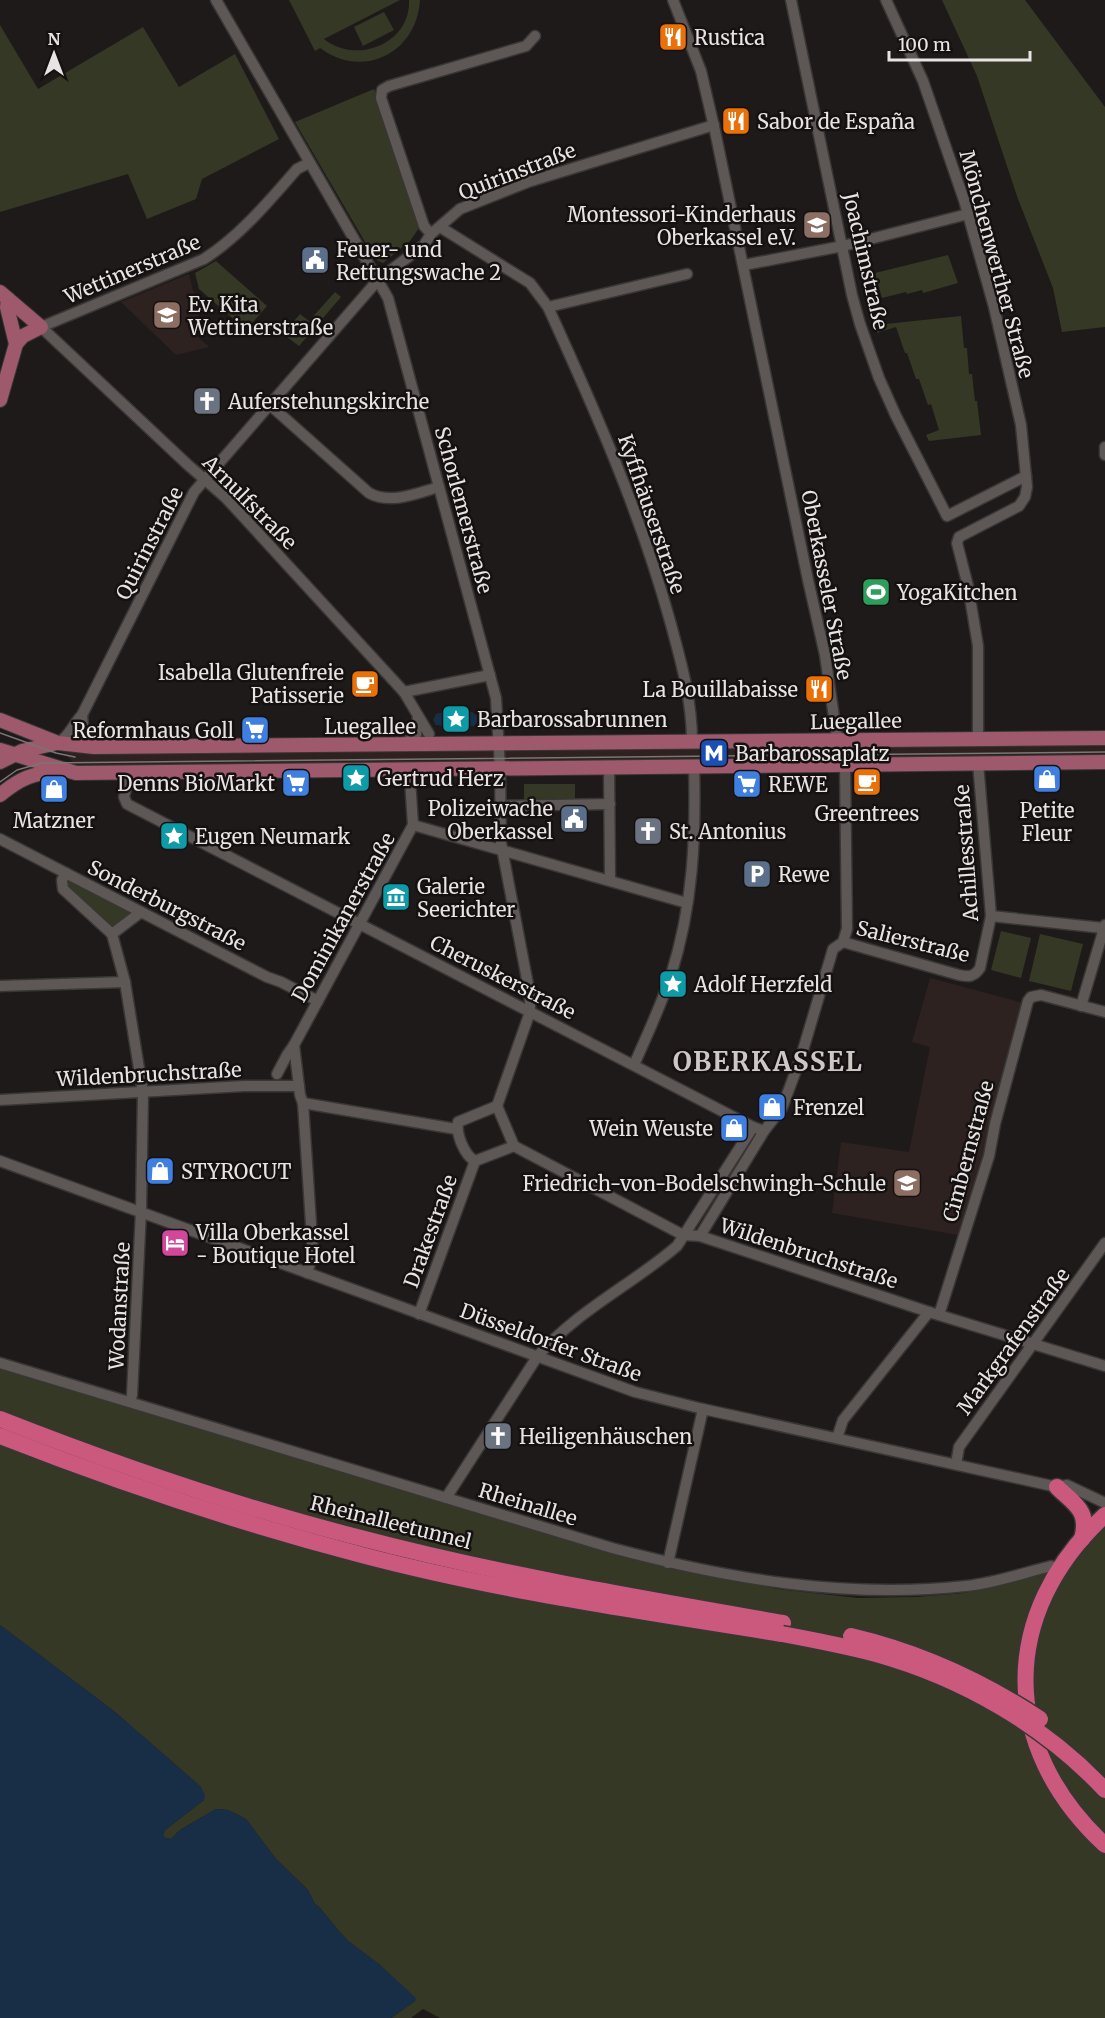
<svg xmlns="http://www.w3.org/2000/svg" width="1105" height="2018" font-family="Merriweather,serif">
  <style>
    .built { fill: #2d221f }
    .green { fill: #343824 }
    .water { fill: #182d46 }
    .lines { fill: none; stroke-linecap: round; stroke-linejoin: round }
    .minor-casing { stroke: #393636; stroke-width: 13 }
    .major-casing { stroke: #393636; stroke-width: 16 }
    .highway-casing { stroke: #393636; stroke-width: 19 }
    .minor { stroke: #5d5856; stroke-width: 10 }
    .major { stroke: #9e596d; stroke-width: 14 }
    .highway { stroke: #ca597d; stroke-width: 16 }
    .tram { stroke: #797675; stroke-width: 1.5 }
    .highway-bridge-casing { stroke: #393636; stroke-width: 19; stroke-linecap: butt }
    .highway-bridge { stroke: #ca597d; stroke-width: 16 }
    .labels { text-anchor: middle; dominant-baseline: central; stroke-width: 5; stroke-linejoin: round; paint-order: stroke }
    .poi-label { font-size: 20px; fill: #e7e4e3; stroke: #151110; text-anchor: start }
    .street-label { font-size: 20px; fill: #e7e4e3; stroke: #151110 }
    .district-label { font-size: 26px; font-weight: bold; letter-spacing: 1.5px; fill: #cdc7c5; stroke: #151110 }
  </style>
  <rect width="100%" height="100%" fill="#1e1a19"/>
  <g class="built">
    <path d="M189,274l4,17 15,14 -18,20 1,6 18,16 -33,8 -55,-53z"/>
    <path d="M1105,742v18l-1026,8 -16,-16z"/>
    <path d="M930,978l97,26 -63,232 -132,-23 9,-71 68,10 21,-105 -18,-5z"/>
  </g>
  <g class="green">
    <path d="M289,0h111l-76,39c32,26 87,5 85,-39h11c-3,53 -57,80 -100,48l-5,3z"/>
    <path d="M942,0h83l80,107v220l-43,5 -9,-44 -35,-89 -41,-123z"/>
    <path d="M384,12l10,18 -31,16 -9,-19z"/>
    <path d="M0,25l38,64 105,-62 36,60 56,-33 44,85 -77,40 -6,20 -49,20 -19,-45 -128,38z"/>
    <path d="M374,89l45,139 -9,13 -27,22 -8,-4 -80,-137z"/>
    <path d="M948,255l10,28 -35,10 -1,-3 -15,4 -1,-2 -24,6 -7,-25z"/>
    <path d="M216,261l51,45 -21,24 -47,-41 -4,-16z"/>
    <path d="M335,292l6,5 -42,49 -16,-12 17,-20 9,7z"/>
    <path d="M961,316l3,32h3l2,26h3l3,27h2l4,34 -52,6 -3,-6 13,-5 -8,-26 -3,1 -9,-26h-3l-9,-26h-2l-9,-26 -19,6 -1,-8z"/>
    <path d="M524,784h51v19l-51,1z"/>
    <path d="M68,879l63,32v3l-19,14 -48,-39z"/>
    <path d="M1001,931l30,7 -10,40 -30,-8z"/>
    <path d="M1040,934l43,10 -12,47 -42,-10z"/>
    <path d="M0,1366l556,170 113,29 108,24 81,9 58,-1 48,-4 102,-26 39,-42v493h-665l-17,-9 -12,9h-20l24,-17 -35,-36 -32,-24 -10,-11 -18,-22 -5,-4 -7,-14 -32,-31 -30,-40 -18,-9 -12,-1 -36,21 -9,9 -6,-1 -2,-3 2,-5 39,-30 -3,-13 -86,-75 -115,-87z"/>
  </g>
  <g class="water">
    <path d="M448,711l24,1 5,4v6l-3,4h-11v2h-15v-2l-12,-1 -3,-5 3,-6z"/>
    <path d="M0,1625l115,87 86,75 4,8 -1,5 -39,30 -2,5 2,3 6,1 9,-9 36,-21 12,1 18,9 30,40 32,31 7,14 5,4 18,22 10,11 32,24 36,33 -1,3 -24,17h-391z"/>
  </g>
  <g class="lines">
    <g class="minor-casing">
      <g id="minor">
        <path d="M216,0l172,298 108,400 4,70 1,75 29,152v17l-33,94"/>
        <path d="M673,0l28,71 14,60 93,449 17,75 11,76 9,34 2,164 -4,13 -10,7 -32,108 -19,51 -18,23 -64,105"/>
        <path d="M791,0l61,295 8,29 19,54 17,38 51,100 79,-40"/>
        <path d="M886,0l37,81 41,119 30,107 27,118 6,62 -2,10 -6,9 -60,31 -2,6 11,43 10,60v93"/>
        <path d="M309,163l-12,6c-28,32 -57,67 -93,90l-163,68 147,138 38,33 178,194 25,42"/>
        <path d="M440,227l90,56 18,24 139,-33"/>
        <path d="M431,234l-7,-8 -43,-128 1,-8 7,-4 137,-40 9,-10"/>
        <path d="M744,265l99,-19 125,-32"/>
        <path d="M548,307c47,103 92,205 122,314 11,40 22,79 22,121"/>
        <path d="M270,405l99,88c22,12 48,0 70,-6"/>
        <path d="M1105,447v8"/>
        <path d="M404,692l86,-17"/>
        <path d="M82,715l2,21 10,11"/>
        <path d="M58,743c12,-7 15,-19 24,-28l112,-223 184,-212 46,-35 7,-11 29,-25 68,-27 186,-57"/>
        <path d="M403,745l13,-10 2,-19"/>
        <path d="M609,766l1,113"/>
        <path d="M130,772l-6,25 3,7 626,323 11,4"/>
        <path d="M501,806l109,-2"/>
        <path d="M413,825l274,78"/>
        <path d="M0,839l267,138 14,5 37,19"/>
        <path d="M66,873l-4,7 1,9 49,45"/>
        <path d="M991,916l112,12"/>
        <path d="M843,942l116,33c10,2 15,2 21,-7l11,-52 -13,-153"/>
        <path d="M0,986l125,-4"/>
        <path d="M1081,1006l24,-81"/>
        <path d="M634,1065c13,-30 27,-59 37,-90 22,-69 25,-137 23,-209"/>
        <path d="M277,1074l10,-19 7,-10"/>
        <path d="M0,1100l244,-14h55"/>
        <path d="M303,1103l153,26"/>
        <path d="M497,1106l17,40 -39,15c-11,-6 -19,-27 -17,-39z"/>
        <path d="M514,1146l169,89 17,1 229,76 176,54"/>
        <path d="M0,1161l635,231 68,17 354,78 10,-2 38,18"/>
        <path d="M307,1273l6,-19 -10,-151 -3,-8 -6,-50 119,-220 -3,-46 4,-10"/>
        <path d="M419,1314l56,-153"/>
        <path d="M939,1315l50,-159 6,-32 33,-123 3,-4 10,-2 64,17"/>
        <path d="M0,1363l612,185c116,31 234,51 354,38 29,-3 57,-13 85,-20l8,2"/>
        <path d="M130,1402l2,-7 9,-184 2,-118 -18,-111 -13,-48 29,-22"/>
        <path d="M837,1438l6,-18 86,-108"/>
        <path d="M956,1464l3,-17 146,-204"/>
        <path d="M446,1498l91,-141c38,-45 96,-73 140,-111l76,-119"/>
        <path d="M668,1563l35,-154"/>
      </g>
    </g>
    <g class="major-casing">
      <g id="major">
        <path d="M0,292l41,35 -18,9 -7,8"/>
        <path d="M0,400l16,-56 -9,-37 1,-8"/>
        <path d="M0,720l58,23 36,4 1011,-9"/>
        <path d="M0,750l76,23 1029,-11"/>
        <path d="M0,762l22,-11 35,-8"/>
        <path d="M0,795c19,-16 34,-23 59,-23"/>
      </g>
    </g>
    <g class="highway-casing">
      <g id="highway">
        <path d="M0,1419c117,46 235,87 357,118 140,37 283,61 426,86"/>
        <path d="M0,1436c117,46 236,86 358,118 139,37 282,57 424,80"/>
        <path d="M1057,1487c17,17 33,23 25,52"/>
        <path d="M1105,1515c-106,98 -106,232 0,330"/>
      </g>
    </g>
    <use href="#minor" class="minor"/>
    <use href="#major" class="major"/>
    <use href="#highway" class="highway"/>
    <g class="tram">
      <path d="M0,733l56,20 19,4"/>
      <path d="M0,782l17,-12 25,-7 1063,-11"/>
    </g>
    <g class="highway-bridge-casing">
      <g id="highway-bridge">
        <path d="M782,1634c32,6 63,12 94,20 86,24 168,71 229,136"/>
        <path d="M851,1636c68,16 130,44 189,83"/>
      </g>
    </g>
    <use href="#highway-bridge" class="highway-bridge"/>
  </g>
  <defs>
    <g id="restaurant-square" transform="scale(1.5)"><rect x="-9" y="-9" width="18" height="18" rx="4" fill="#e8710a" stroke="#151110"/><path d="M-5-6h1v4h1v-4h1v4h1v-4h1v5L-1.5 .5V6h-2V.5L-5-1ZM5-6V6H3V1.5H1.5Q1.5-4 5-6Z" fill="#fff"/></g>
    <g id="school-square" transform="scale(1.5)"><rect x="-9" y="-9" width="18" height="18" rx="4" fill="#8d6e63" stroke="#151110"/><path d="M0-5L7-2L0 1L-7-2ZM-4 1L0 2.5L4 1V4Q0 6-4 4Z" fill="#fff"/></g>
    <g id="civic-square" transform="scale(1.5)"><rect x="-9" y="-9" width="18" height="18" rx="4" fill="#5c6f8a" stroke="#151110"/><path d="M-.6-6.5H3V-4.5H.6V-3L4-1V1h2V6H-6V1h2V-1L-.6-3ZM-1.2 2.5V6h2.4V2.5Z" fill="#fff"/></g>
    <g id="church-square" transform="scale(1.5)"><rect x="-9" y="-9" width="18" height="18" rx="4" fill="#6b7280" stroke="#151110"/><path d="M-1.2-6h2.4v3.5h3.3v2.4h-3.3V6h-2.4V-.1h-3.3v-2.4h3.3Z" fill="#fff"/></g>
    <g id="stadium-square" transform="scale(1.5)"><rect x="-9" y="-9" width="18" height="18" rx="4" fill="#2e9e5b" stroke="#151110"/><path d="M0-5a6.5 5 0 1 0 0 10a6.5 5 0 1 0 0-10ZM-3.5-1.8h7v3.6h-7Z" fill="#fff"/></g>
    <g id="cafe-square" transform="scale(1.5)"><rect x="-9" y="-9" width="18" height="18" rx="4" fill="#e8710a" stroke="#151110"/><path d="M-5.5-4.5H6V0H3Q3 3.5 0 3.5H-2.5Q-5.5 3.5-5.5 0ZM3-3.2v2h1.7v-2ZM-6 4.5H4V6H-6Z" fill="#fff"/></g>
    <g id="sight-square" transform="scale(1.5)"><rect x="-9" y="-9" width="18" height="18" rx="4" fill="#0f9aa8" stroke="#151110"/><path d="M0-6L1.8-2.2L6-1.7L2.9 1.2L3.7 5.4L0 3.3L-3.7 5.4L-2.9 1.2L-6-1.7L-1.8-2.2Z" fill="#fff"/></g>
    <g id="supermarket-square" transform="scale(1.5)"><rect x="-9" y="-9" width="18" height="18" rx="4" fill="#3f7fe0" stroke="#151110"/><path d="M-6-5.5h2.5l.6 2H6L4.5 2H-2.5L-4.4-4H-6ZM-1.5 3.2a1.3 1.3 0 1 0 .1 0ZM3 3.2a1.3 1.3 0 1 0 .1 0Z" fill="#fff"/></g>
    <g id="metro-square" transform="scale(1.5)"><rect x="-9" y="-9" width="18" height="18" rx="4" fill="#1a4fb4" stroke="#151110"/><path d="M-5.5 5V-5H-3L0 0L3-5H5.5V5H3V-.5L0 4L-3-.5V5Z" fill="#fff"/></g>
    <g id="shop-square" transform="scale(1.5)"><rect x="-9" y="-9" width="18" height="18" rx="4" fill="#3f7fe0" stroke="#151110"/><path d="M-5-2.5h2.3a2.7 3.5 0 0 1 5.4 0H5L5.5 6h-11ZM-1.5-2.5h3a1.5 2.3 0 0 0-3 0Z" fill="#fff"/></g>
    <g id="parking-square" transform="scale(1.5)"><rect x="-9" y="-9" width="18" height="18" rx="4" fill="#5c6f8a" stroke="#151110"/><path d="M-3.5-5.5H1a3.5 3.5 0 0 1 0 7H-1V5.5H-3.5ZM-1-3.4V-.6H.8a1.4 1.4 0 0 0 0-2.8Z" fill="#fff"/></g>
    <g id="museum-square" transform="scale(1.5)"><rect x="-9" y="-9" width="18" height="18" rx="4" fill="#0f9aa8" stroke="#151110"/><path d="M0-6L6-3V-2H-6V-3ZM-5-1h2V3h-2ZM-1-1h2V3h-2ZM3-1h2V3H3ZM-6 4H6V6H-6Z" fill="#fff"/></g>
    <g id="hotel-square" transform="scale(1.5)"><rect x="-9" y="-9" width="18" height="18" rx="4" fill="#d1479c" stroke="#151110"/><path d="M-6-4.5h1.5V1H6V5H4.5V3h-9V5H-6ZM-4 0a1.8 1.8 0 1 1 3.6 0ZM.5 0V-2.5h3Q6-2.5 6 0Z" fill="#fff"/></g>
  </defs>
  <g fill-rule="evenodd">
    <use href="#restaurant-square" x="673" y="37"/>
    <use href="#restaurant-square" x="736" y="121"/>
    <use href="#school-square" x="817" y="225"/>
    <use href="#civic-square" x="315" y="260"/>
    <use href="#school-square" x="167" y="315"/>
    <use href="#church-square" x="207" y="401"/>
    <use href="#stadium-square" x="876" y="592"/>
    <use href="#cafe-square" x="365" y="684"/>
    <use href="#restaurant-square" x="819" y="689"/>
    <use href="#sight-square" x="456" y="719"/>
    <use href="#supermarket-square" x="255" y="730"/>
    <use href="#metro-square" x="714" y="753"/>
    <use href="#sight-square" x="356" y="778"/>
    <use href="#shop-square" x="1047" y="779"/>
    <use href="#cafe-square" x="867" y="782"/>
    <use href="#supermarket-square" x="296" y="783"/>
    <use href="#supermarket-square" x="747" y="784"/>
    <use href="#shop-square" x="54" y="789"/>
    <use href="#civic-square" x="574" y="819"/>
    <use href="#church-square" x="648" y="831"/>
    <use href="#sight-square" x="174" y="836"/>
    <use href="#parking-square" x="757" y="874"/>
    <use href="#museum-square" x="396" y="897"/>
    <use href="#sight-square" x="673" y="984"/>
    <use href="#shop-square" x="772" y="1107"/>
    <use href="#shop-square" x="734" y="1128"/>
    <use href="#shop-square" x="160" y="1171"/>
    <use href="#school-square" x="907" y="1183"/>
    <use href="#hotel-square" x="175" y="1243"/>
    <use href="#church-square" x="498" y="1436"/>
  </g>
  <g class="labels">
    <g class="poi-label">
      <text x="694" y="37">Rustica</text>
      <text x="757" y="121">Sabor de España</text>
      <text x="796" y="214" text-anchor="end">Montessori-Kinderhaus<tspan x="796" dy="23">Oberkassel e.V.</tspan></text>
      <text x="336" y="249">Feuer- und<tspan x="336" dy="23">Rettungswache 2</tspan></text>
      <text x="188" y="304">Ev. Kita<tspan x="188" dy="23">Wettinerstraße</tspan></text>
      <text x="228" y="401">Auferstehungskirche</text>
      <text x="897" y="592">YogaKitchen</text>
      <text x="344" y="672" text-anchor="end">Isabella Glutenfreie<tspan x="344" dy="23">Patisserie</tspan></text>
      <text x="798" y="689" text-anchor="end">La Bouillabaisse</text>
      <text x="477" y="719">Barbarossabrunnen</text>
      <text x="234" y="730" text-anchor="end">Reformhaus Goll</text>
      <text x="735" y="753">Barbarossaplatz</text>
      <text x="377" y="778">Gertrud Herz</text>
      <text x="275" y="783" text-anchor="end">Denns BioMarkt</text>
      <text x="768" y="784">REWE</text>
      <text x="553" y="808" text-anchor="end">Polizeiwache<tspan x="553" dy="23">Oberkassel</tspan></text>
      <text x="1047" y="810" text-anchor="middle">Petite<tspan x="1047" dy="23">Fleur</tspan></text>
      <text x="867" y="813" text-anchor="middle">Greentrees</text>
      <text x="54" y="820" text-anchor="middle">Matzner</text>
      <text x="669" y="831">St. Antonius</text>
      <text x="195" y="836">Eugen Neumark</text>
      <text x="778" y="874">Rewe</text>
      <text x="417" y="886">Galerie<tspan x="417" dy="23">Seerichter</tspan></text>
      <text x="694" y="984">Adolf Herzfeld</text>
      <text x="793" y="1107">Frenzel</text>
      <text x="713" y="1128" text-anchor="end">Wein Weuste</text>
      <text x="181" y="1171">STYROCUT</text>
      <text x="886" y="1183" text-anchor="end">Friedrich-von-Bodelschwingh-Schule</text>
      <text x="196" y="1232">Villa Oberkassel<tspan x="196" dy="23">- Boutique Hotel</tspan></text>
      <text x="519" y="1436">Heiligenhäuschen</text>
    </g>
    <g class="street-label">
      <text transform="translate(517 171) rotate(-21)">Quirinstraße</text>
      <text transform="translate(866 261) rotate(77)">Joachimstraße</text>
      <text transform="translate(997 264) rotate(75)">Mönchenwerther Straße</text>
      <text transform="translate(132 269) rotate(-23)">Wettinerstraße</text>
      <text transform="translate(250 502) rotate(45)">Arnulfstraße</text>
      <text transform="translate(464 510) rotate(75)">Schorlemerstraße</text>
      <text transform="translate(652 514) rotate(71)">Kyffhäuserstraße</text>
      <text transform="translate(149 543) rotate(-63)">Quirinstraße</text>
      <text transform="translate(827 585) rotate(79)">Oberkasseler Straße</text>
      <text transform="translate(856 721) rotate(-1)">Luegallee</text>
      <text x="370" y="726">Luegallee</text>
      <text transform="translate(966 853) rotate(-94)">Achillesstraße</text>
      <text transform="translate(167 905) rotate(27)">Sonderburgstraße</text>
      <text transform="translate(343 917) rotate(-61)">Dominikanerstraße</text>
      <text transform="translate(913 941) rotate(14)">Salierstraße</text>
      <text transform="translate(503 977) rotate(27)">Cheruskerstraße</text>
      <text transform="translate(149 1074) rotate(-3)">Wildenbruchstraße</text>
      <text transform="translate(968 1151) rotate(-75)">Cimbernstraße</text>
      <text transform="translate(430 1231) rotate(-70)">Drakestraße</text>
      <text transform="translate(809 1253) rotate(18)">Wildenbruchstraße</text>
      <text transform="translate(119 1306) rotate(-87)">Wodanstraße</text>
      <text transform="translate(1013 1341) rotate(-54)">Markgrafenstraße</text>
      <text transform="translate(551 1342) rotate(20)">Düsseldorfer Straße</text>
      <text transform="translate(528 1504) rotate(17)">Rheinallee</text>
      <text transform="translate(391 1522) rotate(14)">Rheinalleetunnel</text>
    </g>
    <g class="district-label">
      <text x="768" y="1061">OBERKASSEL</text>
    </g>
  </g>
  <g transform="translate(54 54)" stroke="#151110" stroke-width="4.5" paint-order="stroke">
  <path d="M0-4.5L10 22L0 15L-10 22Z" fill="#e7e4e3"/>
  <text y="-9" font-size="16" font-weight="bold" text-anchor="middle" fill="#e7e4e3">N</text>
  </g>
  <path d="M889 51v9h141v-9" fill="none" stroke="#e7e4e3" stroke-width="3"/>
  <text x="898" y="51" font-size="18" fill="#e7e4e3" stroke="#151110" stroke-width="4.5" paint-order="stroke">100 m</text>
</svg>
